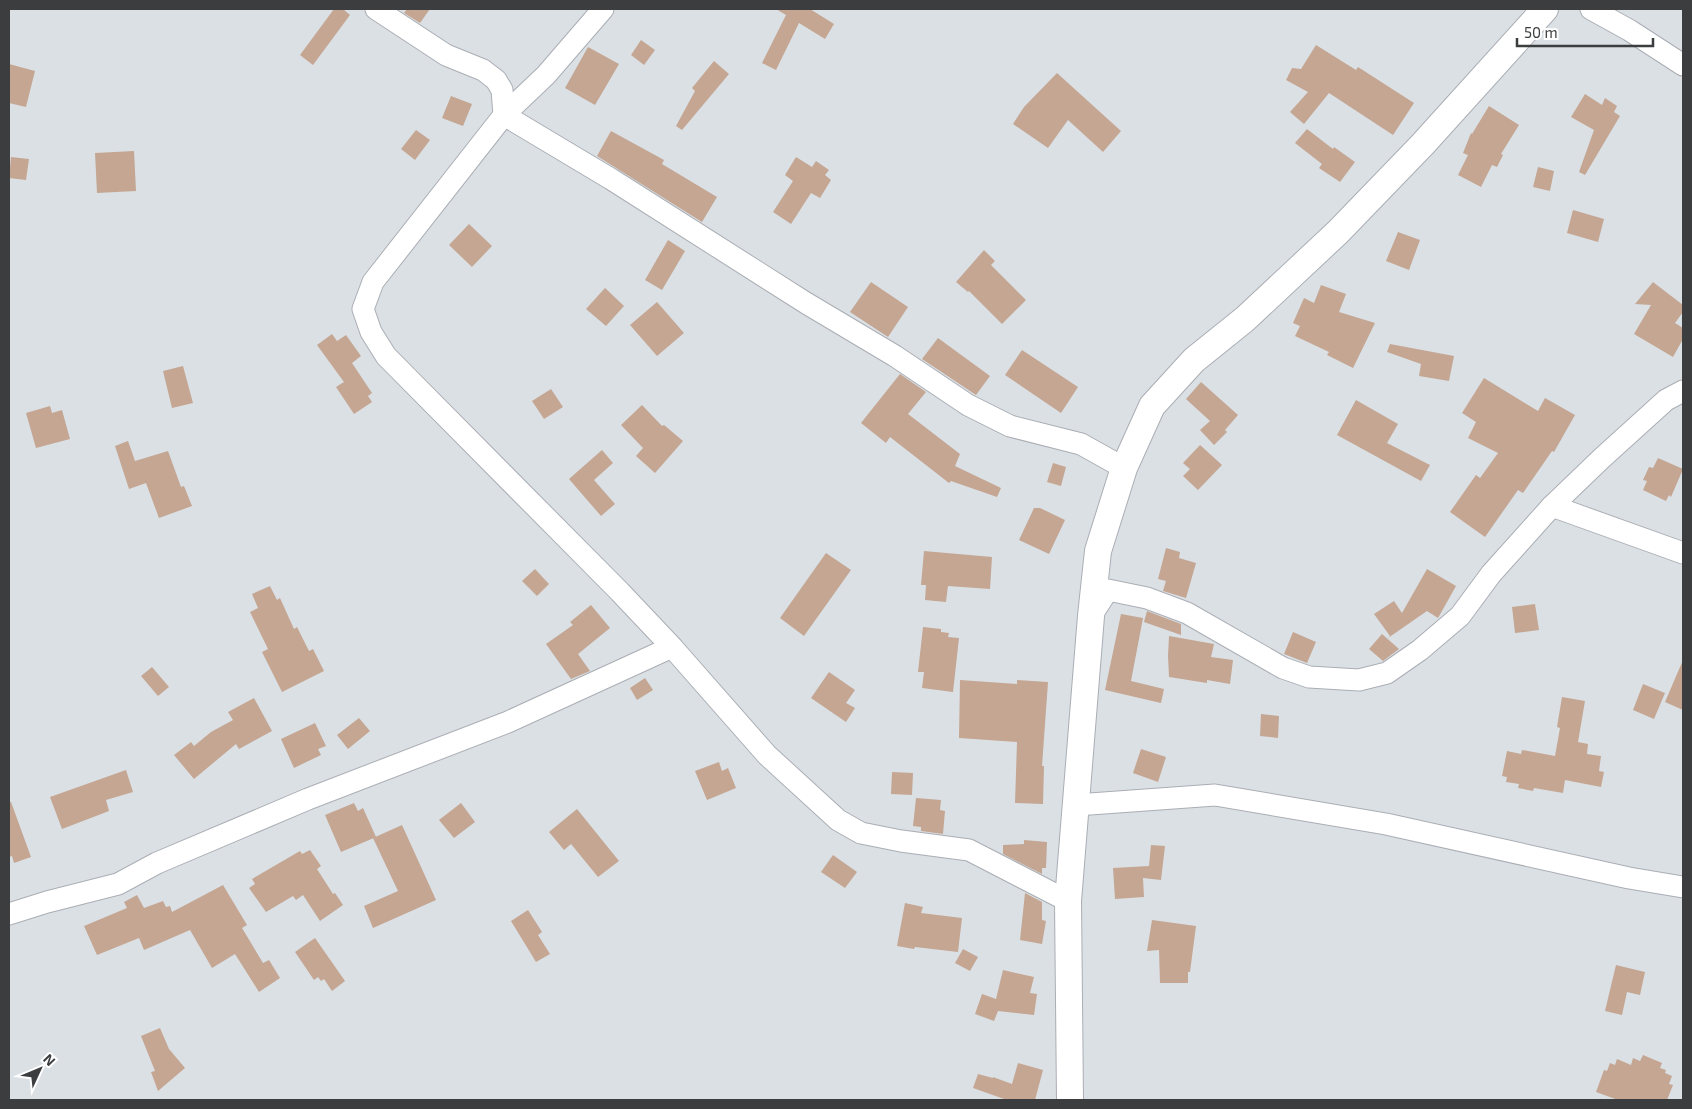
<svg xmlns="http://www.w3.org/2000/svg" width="1692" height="1109" font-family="'Exo 2',sans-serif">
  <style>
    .building { fill: #c4a692 }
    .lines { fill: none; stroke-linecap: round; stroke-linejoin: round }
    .minor-casing { stroke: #aaaeb4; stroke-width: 23 }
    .tertiary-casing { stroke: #aaaeb4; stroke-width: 28 }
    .minor { stroke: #fff; stroke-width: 21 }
    .tertiary { stroke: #fff; stroke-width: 26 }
  </style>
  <rect width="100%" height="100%" fill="#dbe0e5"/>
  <g class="building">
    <path d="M334,9h9l7,6 -37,50 -13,-10z"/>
    <path d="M407,9h23l-10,14 -16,-10z"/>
    <path d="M776,9h34l24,15 -9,15 -26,-16 -23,47 -14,-7 24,-48z"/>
    <path d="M641,40l14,10 -11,15 -13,-10z"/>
    <path d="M1316,45l40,25 2,-3 56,36 -21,32 -64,-42 -25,31 -14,-12 18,-20 -22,-12 6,-12 9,1z"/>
    <path d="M588,47l31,17 -24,41 -30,-17z"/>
    <path d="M714,61l15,13 -47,56 -6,-4 19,-35 -3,-3z"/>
    <path d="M9,64l26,7 -9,36 -17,-4z"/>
    <path d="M1057,73l64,58 -18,21 -35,-32 -20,28 -35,-24 11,-17z"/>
    <path d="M1585,94l17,11 3,-7 12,8 -3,6 6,4 -35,59 -6,-3 15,-42 -23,-13z"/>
    <path d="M451,96l21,8 -9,22 -21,-8z"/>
    <path d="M1489,106l30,19 -18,29 2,1 -6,12 -5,-2 -11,22 -23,-12 10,-20 -5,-2 8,-20 1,1z"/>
    <path d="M1307,129l26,20 1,-2 21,15 -15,20 -21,-14 3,-4 -27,-21z"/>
    <path d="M416,130l14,10 -15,20 -14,-11z"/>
    <path d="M611,131l53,29 -2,4 55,33 -15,25 -105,-66z"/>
    <path d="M134,151l2,40 -39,2 -2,-40z"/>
    <path d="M11,157l18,2 -3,21 -17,-2z"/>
    <path d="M796,157l16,10 4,-6 13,9 -4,5 6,5 -11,18 -9,-5 -20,31 -18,-12 20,-31 -8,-6z"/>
    <path d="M1538,167l16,4 -4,20 -17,-4z"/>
    <path d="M1573,210l31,9 -6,23 -31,-9z"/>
    <path d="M469,224l23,22 -20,21 -23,-22z"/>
    <path d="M1398,232l22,8 -11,30 -23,-9z"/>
    <path d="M668,240l17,11 -23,39 -17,-10z"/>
    <path d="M984,250l11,11 -4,4 35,35 -24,24 -33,-33 -1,1 -12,-10z"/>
    <path d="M871,282l37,25 -20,30 -38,-25z"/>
    <path d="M1653,282l30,23v7l-8,11 8,5v11l-10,18 -39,-23 17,-29 -16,-1z"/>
    <path d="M1321,285l25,9 -7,18 36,11 -22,45 -26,-13 2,-3 -34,-16 5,-10 -7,-3 11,-25 10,5z"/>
    <path d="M605,288l19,18 -18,20 -20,-17z"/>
    <path d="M657,302l27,31 -27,23 -27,-31z"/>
    <path d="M332,334l5,7 9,-6 15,21 -9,7 20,30 -4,3 4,6 -18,12 -18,-27 8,-5 -27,-37z"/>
    <path d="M938,338l52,38 -14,19 -54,-36z"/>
    <path d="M1390,344l64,12 -5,25 -30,-5 2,-12 -34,-12z"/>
    <path d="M1022,350l56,37 -17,26 -56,-38z"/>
    <path d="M183,366l10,37 -21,5 -9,-37z"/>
    <path d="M900,374l26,18 -18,22 52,40 -5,12 46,22 -4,9 -46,-16 -2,2 -59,-46 -4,6 -25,-20z"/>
    <path d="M1484,378l54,33 7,-13 30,17 -21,37 -2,-1 -29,42 -5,-3 -33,47 -35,-25 26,-37 4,3 18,-25 -30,-15 8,-16 -14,-9z"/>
    <path d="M1201,382l37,33 -13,15 2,2 -13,13 -14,-15 10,-9 -24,-22z"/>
    <path d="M551,389l12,18 -19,12 -12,-18z"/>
    <path d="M1356,400l42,24 -11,19 43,22 -9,16 -84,-46z"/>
    <path d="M642,405l20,21 2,-1 19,16 -28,32 -19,-17 7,-8 -22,-23z"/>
    <path d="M50,406l2,7 10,-3 8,29 -34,9 -10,-35z"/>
    <path d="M128,441l7,20 33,-10 13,36 3,-1 8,20 -33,12 -13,-35 -17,6 -14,-43z"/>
    <path d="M1200,445l22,20 -24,25 -15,-14 7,-7 -7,-6z"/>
    <path d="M602,450l11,13 -19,17 21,24 -14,12 -32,-37z"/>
    <path d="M1658,458l25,11 -12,28 -2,-2 -3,6 -23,-11 4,-9 -4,-1 6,-13 4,1z"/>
    <path d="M1053,463l13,4 -5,19 -14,-4z"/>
    <path d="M1034,508h6l25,12 -16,34 -30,-14z"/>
    <path d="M1166,548l14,4 -1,6 17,5 -10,35 -23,-7 3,-10 -8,-2z"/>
    <path d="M924,551l68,6 -2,32 -42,-3 -2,16 -21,-2 1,-15h-5z"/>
    <path d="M826,553l25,17 -47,66 -24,-18z"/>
    <path d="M535,569l14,15 -12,12 -15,-15z"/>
    <path d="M1427,569l29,17 -18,32 -11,-7 -39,27 2,-2 -16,-22 20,-13 8,12z"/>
    <path d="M270,586l7,14 3,-2 14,31 3,-2 12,24 4,-2 11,22 -42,21 -20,-40 6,-3 -18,-37 8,-4 -6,-14z"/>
    <path d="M1535,604l4,26 -24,3 -3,-26z"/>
    <path d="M591,605l19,23 -32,26 12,17 -19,8 -25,-35 27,-19 -3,-3z"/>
    <path d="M1147,611l34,13v11l-37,-13z"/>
    <path d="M1121,614l22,4 -12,63 33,8 -3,14 -56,-13z"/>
    <path d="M923,627l18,2v3l8,1 -1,4 11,1 -6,54 -31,-4 2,-16h-6z"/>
    <path d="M1293,632l23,10 -9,21 -23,-9z"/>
    <path d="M1382,634l17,15 -16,12 -14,-12z"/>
    <path d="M1169,636l45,8 -3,13 22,3 -3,24 -23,-4v3l-38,-6 -1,-21z"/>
    <path d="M1683,660v50l-18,-8z"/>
    <path d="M152,667l17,20 -11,9 -17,-20z"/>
    <path d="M829,672l26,18 -9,13 9,5 -9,14 -35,-24z"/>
    <path d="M645,678l8,12 -16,10 -7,-12z"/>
    <path d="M960,680l57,4v-4l31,2 -6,84h2l-1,38 -28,-1 2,-61 -58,-4z"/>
    <path d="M1643,684l22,9 -11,26 -21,-9z"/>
    <path d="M1562,697l23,4 -7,41 10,2 -1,10 14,2 -2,15 5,1 -3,15 -36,-7 -2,13 -29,-5 -1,3 -15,-3 1,-4 -13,-2 1,-5 -5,-1 5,-25 14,3 1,-4 33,6 5,-28 -3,-1z"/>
    <path d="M254,698l18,33 -33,18 -3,-5 -42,35 -20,-24 17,-13 3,4 17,-14 22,-12 -5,-8z"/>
    <path d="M1261,714l18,2 -1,22 -18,-2z"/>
    <path d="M359,718l11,13 -22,18 -11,-14z"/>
    <path d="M315,723l11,23 -8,3 3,6 -27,13 -13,-29z"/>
    <path d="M1141,749l25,8 -8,25 -25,-9z"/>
    <path d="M719,762l3,9 6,-3 8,20 -29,12 -12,-29z"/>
    <path d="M126,770l7,22 -27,8 3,11 -47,18 -12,-32z"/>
    <path d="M892,772l21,1 -1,22 -21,-1z"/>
    <path d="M916,798l25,2 -1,10 5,1 -2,23 -22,-3v-4l-8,-1z"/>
    <path d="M9,802h2l20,55 -17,6 -2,-7 -3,1z"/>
    <path d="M354,803l4,8 5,-3 13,29 -35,15 -16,-37z"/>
    <path d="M461,803l14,19 -21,16 -15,-18z"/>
    <path d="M577,809l42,52 -21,16 -27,-33 -7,6 -15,-18z"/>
    <path d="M402,825l34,75 -63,28 -9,-22 34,-15 -25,-53z"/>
    <path d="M1024,840l23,2 -1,26h-4v6l-39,-20v-9l21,-1z"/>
    <path d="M1151,845l14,1 -4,34 -18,-2 1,19 -29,2 -2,-31 36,-2z"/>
    <path d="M310,850l11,16 -4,3 16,25 2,-1 8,12 -23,16 -17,-26 -7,5 -3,-4 -27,16 -17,-24 6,-4 -3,-5 48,-28 2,3z"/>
    <path d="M833,855l24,17 -12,16 -24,-16z"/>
    <path d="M223,885l24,40 -5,3 21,35 6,-3 11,18 -21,14 -24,-38 -23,14 -22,-38 -46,20 -5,-12 -42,17 -13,-29 43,-18 -3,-6 13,-7 7,13 19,-7 3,6 4,-1 2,6z"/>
    <path d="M1025,893l17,9v18l4,1 -4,23 -22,-4z"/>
    <path d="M905,903l18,4 -2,6 41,5 -4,34 -43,-5 -1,2 -17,-3z"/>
    <path d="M528,910l14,22 -4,3 12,19 -14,8 -25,-41z"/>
    <path d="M1152,920l44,6 -6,46h-2v11h-28l-1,-33 -12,1z"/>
    <path d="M315,938l30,43 -13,10 -8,-12 -3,2 -3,-4 -4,3 -19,-28z"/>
    <path d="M963,949l15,8 -8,14 -15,-8z"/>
    <path d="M1616,965l29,7 -5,23 -13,-3 -5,23 -17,-4z"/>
    <path d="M1003,970l31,7 -4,16 7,1 -3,21 -36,-4 -4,10 -19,-7 7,-20 14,5z"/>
    <path d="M160,1028l9,21 16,19 -27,23 -7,-19 4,-1 -14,-35z"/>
    <path d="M1643,1055l19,8 -2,5 6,2 -1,3 7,3 -3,8 4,1 -6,15h-49l-22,-8 8,-22 3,1 3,-8 5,2 2,-6 14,6 2,-7 7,3z"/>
    <path d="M1018,1063l25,7 -8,30h-28l-34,-12 5,-14 15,4v-1l19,7z"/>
  </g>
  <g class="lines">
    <g class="minor-casing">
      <g id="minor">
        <path d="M376,9l70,46 37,15 13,10 6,10 2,25 107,64 195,124 89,53 73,49 42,21 71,18 43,24"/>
        <path d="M603,9l-57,66 -42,40 -131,167 -10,27 8,23 15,24 234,236 52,55 95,108 71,65 23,13 40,8 68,9 99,51"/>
        <path d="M1591,9l38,21 54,35"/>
        <path d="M1552,506l131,47"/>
        <path d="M1091,616l17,-26 39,8 40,15 96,55 26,9 50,3 28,-7 33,-23 40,-34 31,-42 61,-68 50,-48 64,-58 17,-9"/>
        <path d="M1076,805l139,-10 171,29 243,54 54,9"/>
        <path d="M9,914l38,-12 71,-18 39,-21 151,-64 200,-77 164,-75"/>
      </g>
    </g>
    <g class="tertiary-casing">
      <path id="tertiary" d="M1070,1100l-2,-199 23,-285 7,-65 26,-83 28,-62 42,-46 51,-41 93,-87 85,-88 122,-135"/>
    </g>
    <use href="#minor" class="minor"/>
    <use href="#tertiary" class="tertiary"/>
  </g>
  <rect width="1692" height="1109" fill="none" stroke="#3b3d3f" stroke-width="20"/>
  <g transform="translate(40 1069) rotate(46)" stroke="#ffffff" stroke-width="4" paint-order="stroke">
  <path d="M0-4L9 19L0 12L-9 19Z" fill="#3b3d3f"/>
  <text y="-8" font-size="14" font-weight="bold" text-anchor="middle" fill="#3b3d3f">N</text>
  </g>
  <path d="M1517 38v8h136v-8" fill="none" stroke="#3b3d3f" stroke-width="2.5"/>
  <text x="1524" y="38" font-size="15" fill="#3b3d3f" stroke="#ffffff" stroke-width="4" paint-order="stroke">50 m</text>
</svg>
